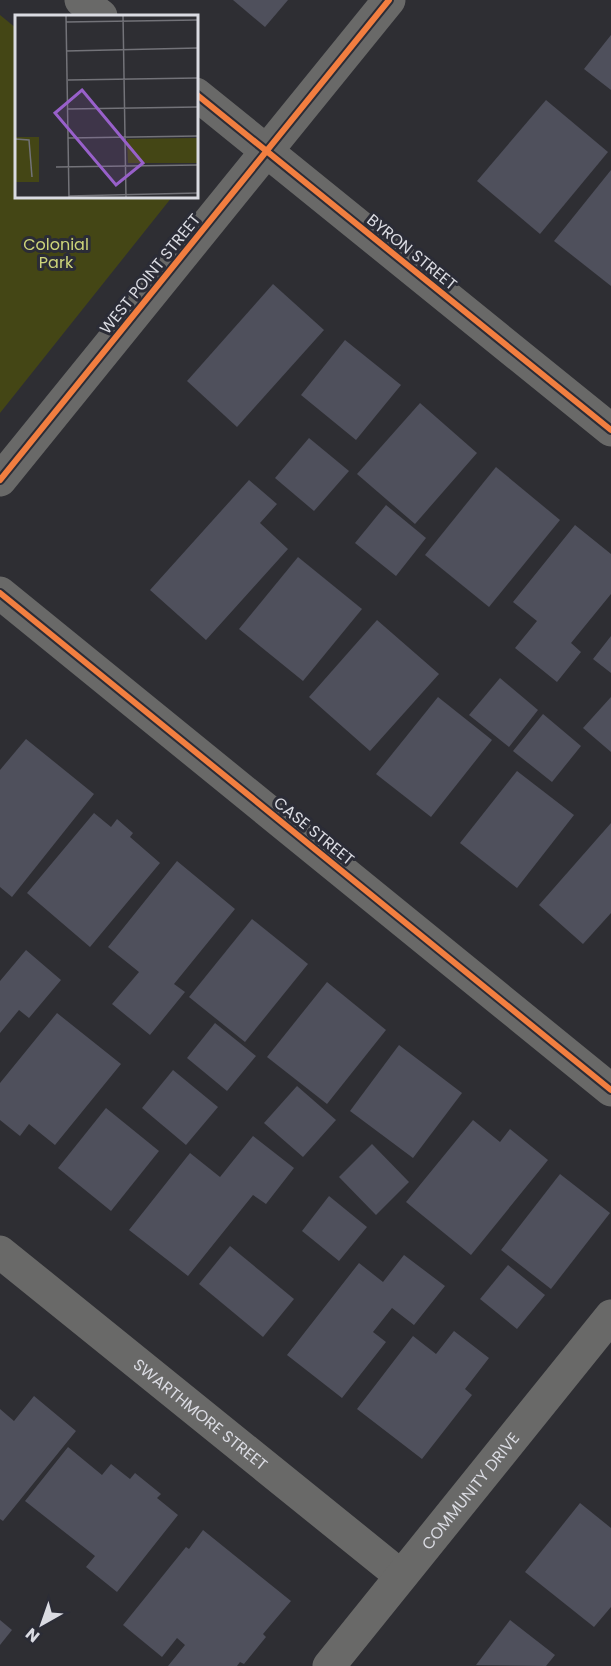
<svg xmlns="http://www.w3.org/2000/svg" width="611" height="1666" font-family="Poppins,sans-serif">
  <style>
    .green { fill: #444615 }
    .building { fill: #4f505c }
    .lines { fill: none; stroke-linecap: round; stroke-linejoin: round }
    .minor { stroke: #696968; stroke-width: 33 }
    .cycleway-casing { stroke: #2b2c36; stroke-width: 10 }
    .cycleway { stroke: #f27e40; stroke-width: 6 }
    .labels { text-anchor: middle; dominant-baseline: central; stroke-width: 6; stroke-linejoin: round; paint-order: stroke }
    .park-label { font-size: 16px; fill: #cdd47a; stroke: #2b2c36 }
    .street-label { font-size: 16px; fill: #dadbe2; stroke: #2b2c36 }
    .inset-road { fill: none; stroke: #737379; stroke-width: 1.5 }
    .view { fill: #9860ca; fill-opacity: 0.15; stroke: #9860ca; stroke-width: 3 }
    .inset-edge { fill: none; stroke: #dadbe2; stroke-width: 3 }
  </style>
  <rect width="100%" height="100%" fill="#2e2e33"/>
  <path class="green" d="M0,15l16,13v168l156,1 -172,216z"/>
  <g class="building">
    <path d="M233,0h55l-23,27z"/>
    <path d="M611,35v55l-27,-21z"/>
    <path d="M546,100l62,52 -68,82 -63,-53z"/>
    <path d="M611,170v116l-57,-45z"/>
    <path d="M273,284l51,46 -87,97 -50,-46z"/>
    <path d="M345,340l56,45 -45,55 -55,-45z"/>
    <path d="M420,403l57,50 -62,71 -58,-50z"/>
    <path d="M309,438l40,33 -35,40 -39,-33z"/>
    <path d="M496,467l64,53 -71,87 -64,-52z"/>
    <path d="M249,480l28,24 -17,19 28,26 -82,91 -56,-50z"/>
    <path d="M386,505l40,33 -30,38 -41,-33z"/>
    <path d="M575,525l36,29v40l-40,49 10,9 -24,30 -42,-34 22,-27 -24,-19z"/>
    <path d="M298,557l64,52 -59,72 -64,-52z"/>
    <path d="M377,620l62,54 -69,77 -61,-54z"/>
    <path d="M611,636v37l-18,-14z"/>
    <path d="M500,678l38,32 -29,37 -40,-32z"/>
    <path d="M438,697l54,43 -61,77 -55,-43z"/>
    <path d="M611,697v55l-28,-24z"/>
    <path d="M543,714l38,32 -29,36 -39,-31z"/>
    <path d="M26,739l68,55 -82,103 -12,-10v-117z"/>
    <path d="M517,771l57,44 -57,73 -57,-45z"/>
    <path d="M94,813l17,14 6,-8 16,14 -3,4 30,26 -70,84 -63,-54z"/>
    <path d="M611,823v90l-28,31 -44,-39z"/>
    <path d="M177,861l58,48 -61,75 11,8 -35,43 -38,-31 27,-32 -31,-25z"/>
    <path d="M252,919l56,45 -63,78 -56,-45z"/>
    <path d="M26,950l35,30 -32,38 -10,-8 -19,23v-52z"/>
    <path d="M327,982l59,48 -59,74 -60,-47z"/>
    <path d="M57,1013l64,51 -66,81 -26,-21 -9,12 -20,-16v-37z"/>
    <path d="M215,1023l41,33 -29,35 -40,-33z"/>
    <path d="M399,1045l63,48 -49,65 -63,-47z"/>
    <path d="M173,1070l45,37 -32,38 -44,-37z"/>
    <path d="M297,1086l39,34 -33,37 -39,-34z"/>
    <path d="M106,1108l53,43 -48,60 -53,-43z"/>
    <path d="M473,1120l27,22 10,-13 38,31 -77,95 -65,-53z"/>
    <path d="M253,1136l41,32 -28,36 -13,-9 -65,81 -59,-46 61,-77 30,24z"/>
    <path d="M372,1144l37,38 -33,33 -37,-38z"/>
    <path d="M560,1174l50,39 -59,76 -50,-39z"/>
    <path d="M329,1196l38,31 -28,34 -37,-30z"/>
    <path d="M230,1246l64,53 -31,38 -64,-53z"/>
    <path d="M404,1255l41,31 -31,39 -22,-17 -19,24 13,10 -44,56 -55,-43 72,-92 24,19z"/>
    <path d="M508,1265l37,30 -28,34 -37,-30z"/>
    <path d="M454,1331l35,27 -24,31 7,6 -50,64 -65,-50 56,-73 23,18z"/>
    <path d="M34,1396l42,35 -73,90 -3,-2v-110l14,12z"/>
    <path d="M68,1447l34,28 9,-11 19,15 5,-6 26,21 -4,4 21,17 -61,77 -31,-25 9,-11 -70,-55z"/>
    <path d="M580,1503l31,25v79l-17,20 -69,-55z"/>
    <path d="M203,1530l88,71 -28,33 3,3 -22,27 -4,-2 -3,4h-69l17,-21 -8,-7 -15,19 -39,-32 63,-78 3,2z"/>
    <path d="M0,1620l12,10 -12,15z"/>
    <path d="M510,1620l45,35 -9,11 -70,-1z"/>
  </g>
  <g class="lines">
    <g class="minor">
      <path d="M81,0l20,16"/>
      <path d="M196,94l415,336"/>
      <path d="M0,480l389,-480"/>
      <path d="M0,593l611,497"/>
      <path id="s1" d="M0,1252l401,324"/>
      <path id="s2" d="M329,1666l282,-350"/>
    </g>
    <g class="cycleway-casing">
      <g id="cycleway">
        <path d="M196,94l415,336"/>
        <path d="M0,480l389,-480"/>
        <path d="M0,593l611,497"/>
      </g>
    </g>
    <use href="#cycleway" class="cycleway"/>
  </g>
  <g class="labels">
    <g class="park-label">
      <text x="56" y="244">Colonial<tspan x="56" dy="18">Park</tspan></text>
    </g>
    <g class="street-label">
      <text transform="translate(412 252) rotate(39)">BYRON STREET</text>
      <text transform="translate(150 274) rotate(-51)">WEST POINT STREET</text>
      <text transform="translate(314 831) rotate(39)">CASE STREET</text>
      <text stroke="none"><textPath href="#s1" startOffset="258">SWARTHMORE STREET</textPath></text>
      <text stroke="none"><textPath href="#s2" startOffset="225">COMMUNITY DRIVE</textPath></text>
    </g>
  </g>
  <g transform="translate(15 15)">
    <rect width="183" height="183" fill="#2e2e33"/>
    <path d="M0,122h24v45h-24zM183,123v25h-70l-1,-24z" fill="#444615"/>
    <path class="inset-road" d="M51,0l3,183M108,0l3,183M51,7l132,-2M51,36l132,-3M53,65l130,-2M53,94l130,-2M53,123l130,-2M0,124l14,1 3,37M41,152l142,-2M54,181l129,-3"/>
    <path class="view" d="M67,75l61,73 -27,22 -61,-72z"/>
    <rect width="183" height="183" class="inset-edge"/>
  </g>
  <g transform="translate(42 1624) rotate(220)" stroke="#2b2c36" stroke-width="4.5" paint-order="stroke">
  <path d="M0-4.5L10 22L0 15L-10 22Z" fill="#dadbe2"/>
  <text y="-9" font-size="16" font-weight="bold" text-anchor="middle" fill="#dadbe2">N</text>
  </g>
</svg>
